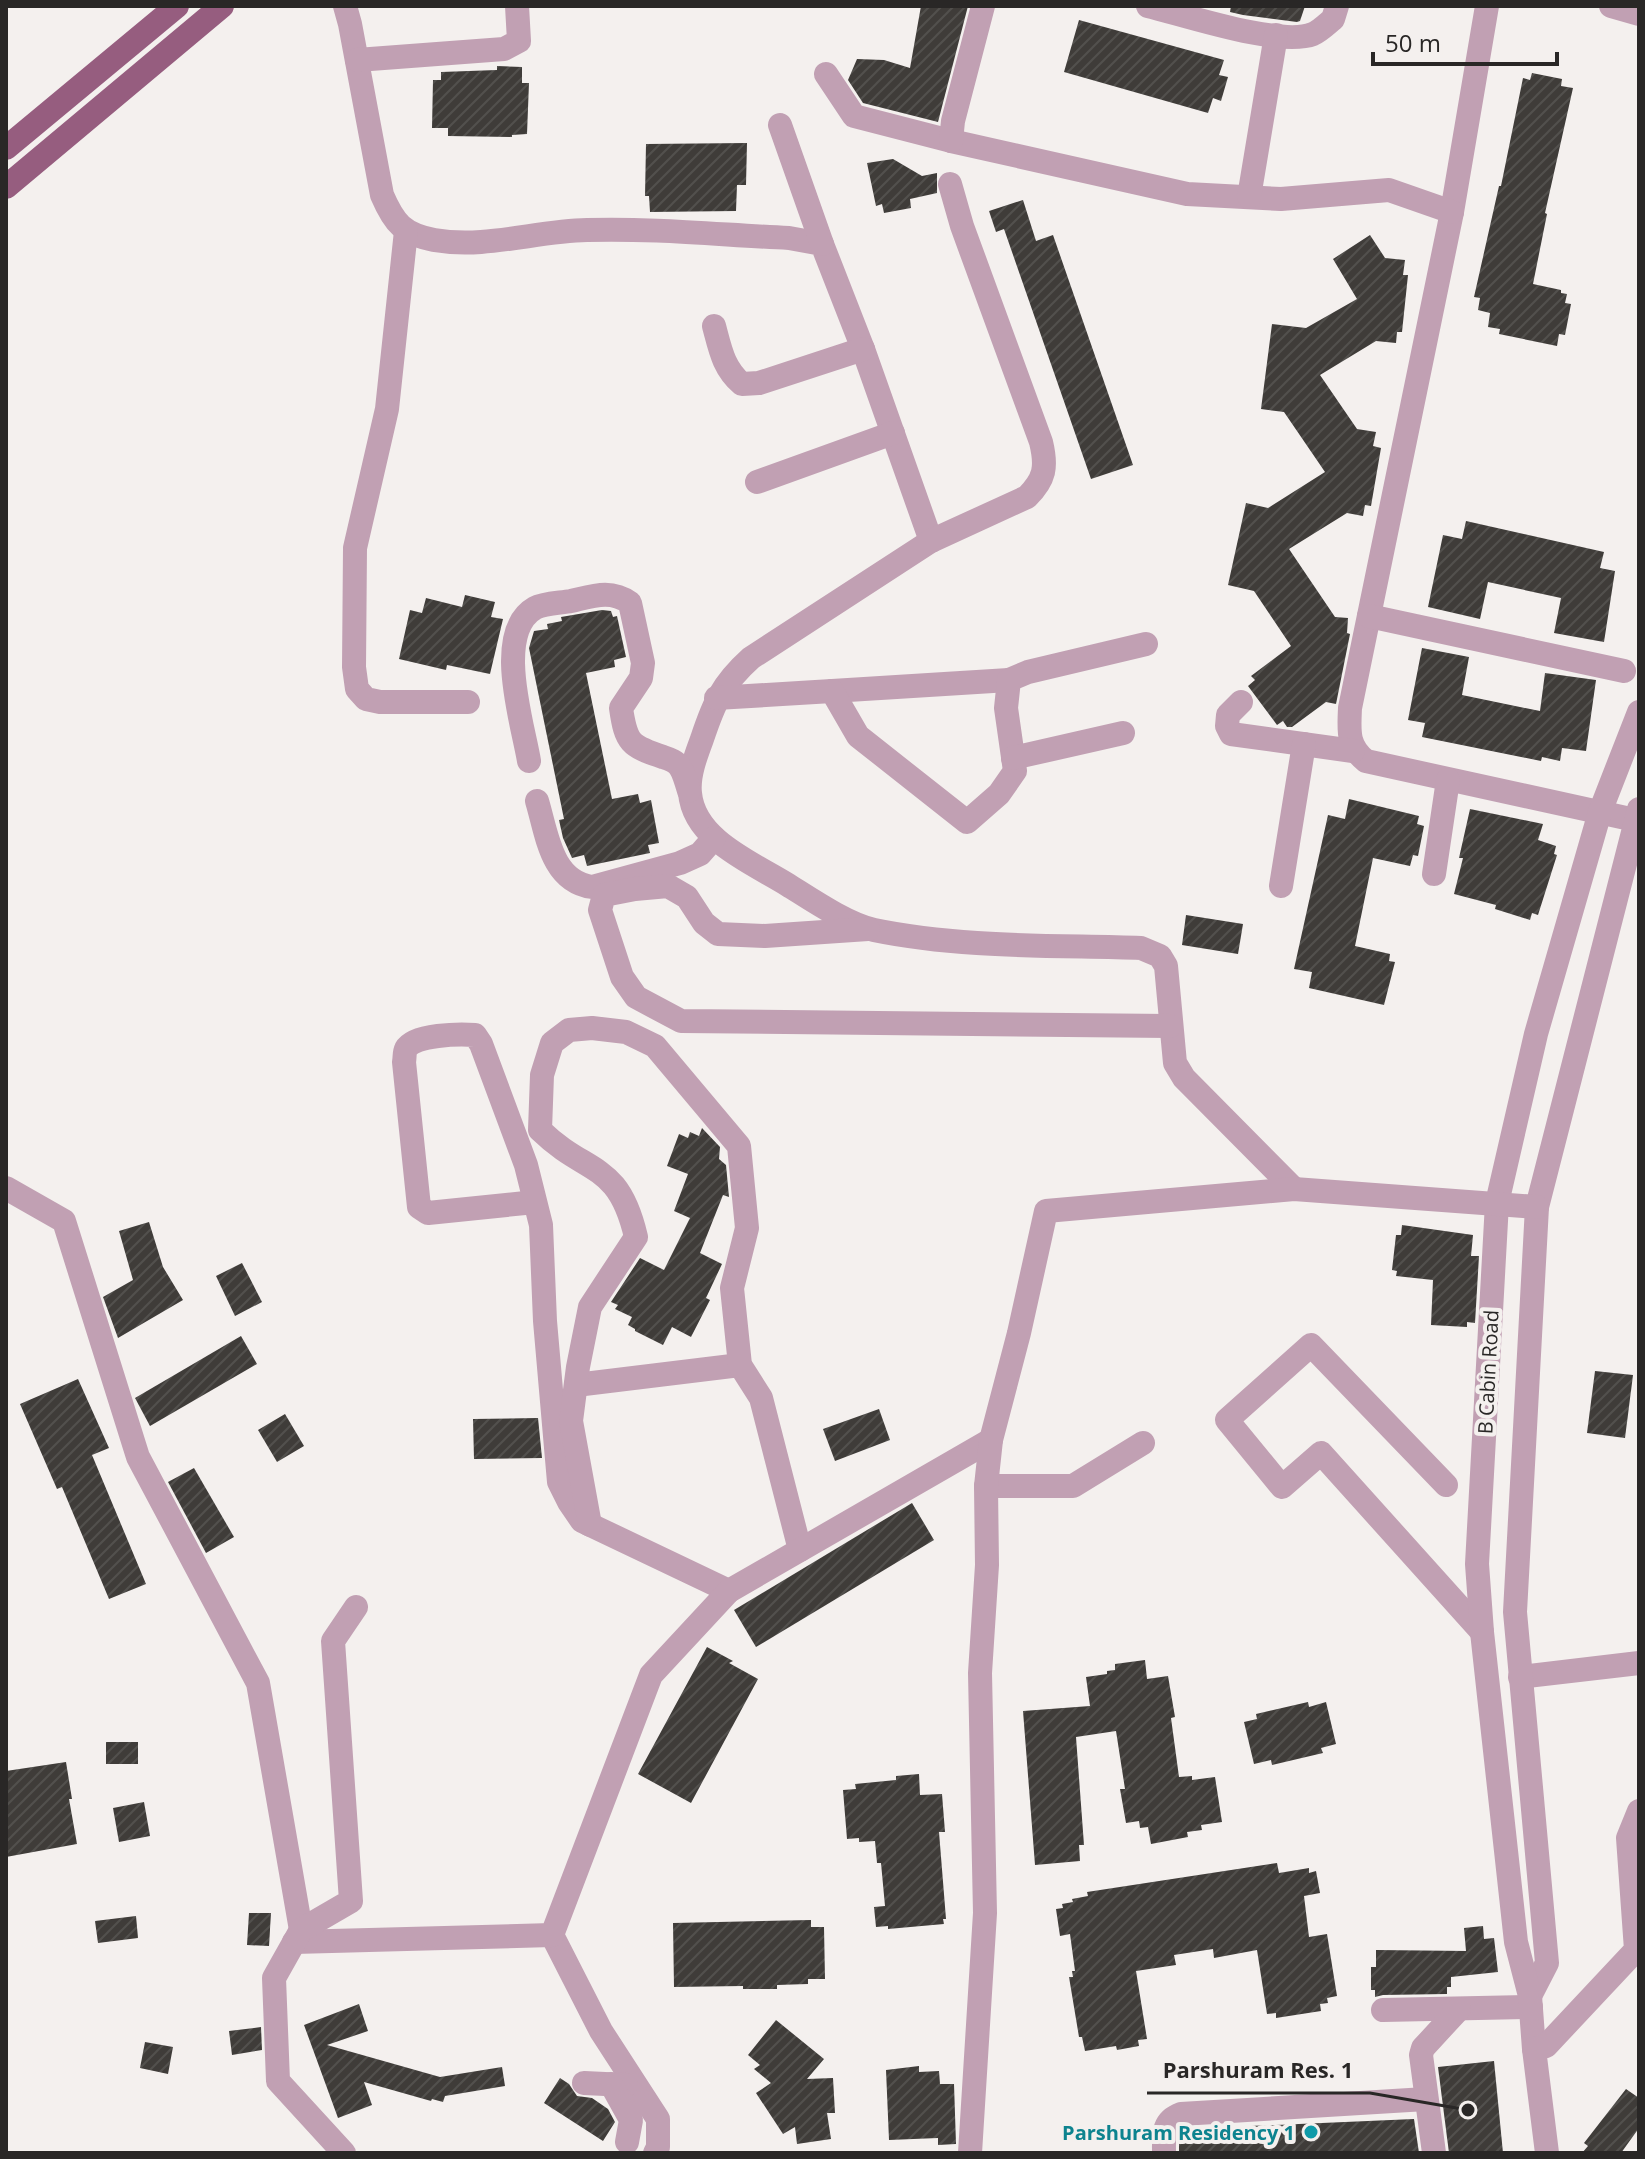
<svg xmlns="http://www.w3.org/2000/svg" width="1645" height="2159" font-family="'Open Sans',sans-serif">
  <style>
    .building { fill: url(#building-hatch) }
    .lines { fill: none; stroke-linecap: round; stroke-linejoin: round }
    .minor { stroke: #c1a0b3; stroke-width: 24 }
    .major { stroke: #965d7f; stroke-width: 24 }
    .culture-dot { fill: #0f9aa8; stroke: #f4f0ee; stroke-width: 3 }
    .labels { text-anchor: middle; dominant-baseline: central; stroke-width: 8; stroke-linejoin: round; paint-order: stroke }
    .street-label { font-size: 20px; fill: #292726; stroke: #f4f0ee }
    .culture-label { font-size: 20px; font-weight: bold; fill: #0d838f; stroke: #f4f0ee; text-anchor: end }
    .leader { fill: none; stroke: #292726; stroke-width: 3 }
    .callout-dot { fill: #292726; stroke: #f4f0ee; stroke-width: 3 }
    .callout-label { font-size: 22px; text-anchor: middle; font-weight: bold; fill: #292726; stroke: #f4f0ee; stroke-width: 8; stroke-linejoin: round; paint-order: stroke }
  </style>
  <defs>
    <pattern id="building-hatch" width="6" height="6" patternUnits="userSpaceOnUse" patternTransform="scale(2)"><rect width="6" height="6" fill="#3f3c39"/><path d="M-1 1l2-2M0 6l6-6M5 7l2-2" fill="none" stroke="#52504d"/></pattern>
  </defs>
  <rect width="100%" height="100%" fill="#f4f0ee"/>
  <g class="building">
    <path d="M921,6h47l-30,116 -75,-19 -15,-23 9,-21 27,1 26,8z"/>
    <path d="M1231,6h74l-5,15 -3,1 -54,-7 -13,-3z"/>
    <path d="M1079,20l145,40 -5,15 9,2 -7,24 -8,-3 -5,15 -144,-41z"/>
    <path d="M497,66l25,1v16h7l-2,51 -15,1v2l-64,-1v-8h-16l1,-48h8v-8l56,-2z"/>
    <path d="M1532,73l30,6 -1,7 12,2 -28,125 2,1 -14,70 28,6v3l6,1 -2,9 6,1 -6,31 -6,-1 -2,12 -58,-12 1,-5 -12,-2 2,-14 -12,-3 2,-12 -6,-1 25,-111h2l22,-108 7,2z"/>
    <path d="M747,143l-1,42h-9l-1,26 -86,1 -1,-16h-4l1,-52z"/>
    <path d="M893,159l29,17 15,-3v20l-27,6 1,9 -27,5 -2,-9 -6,2 -9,-43z"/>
    <path d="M1023,200l13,41 17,-6 80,230 -42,14 -87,-250 -8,3 -7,-21z"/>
    <path d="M1370,235l15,23 20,2 -2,15h5l-6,57h-5l-1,11 -20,-2 -56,34 37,54 19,3 -3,14 8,2 -10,58 -6,-1 -2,11 -16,-3 -58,36 46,68 13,1 -1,15 3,1 -14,70 -10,-2 -34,25h-5l-4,-6 -6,4 -29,-39 7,-6 -4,-4 40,-30 -37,-55 -26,-6 18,-82 22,5 57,-36 -41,-60 -23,-3 11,-85 34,4 51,-29 -24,-40z"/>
    <path d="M1466,521l138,31 -4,16 15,3 -11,71 -50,-9 7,-35 -73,-16 -8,37 -52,-12 15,-72 19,4z"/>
    <path d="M465,595l30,7 -4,15 12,2 -13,55 -43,-9 -1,5 -47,-11 11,-49 12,3 4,-15 36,9z"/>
    <path d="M602,610l9,1 2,6 4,-1 9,41 -12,3 1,7 -29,6 26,126 26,-5 2,9 11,-3 8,43 -11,2 2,8 -63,13 -3,-11 -12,3 -9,-20 -4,-18 5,-1 -35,-171 5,-17 14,-2 -1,-5 15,-3 -1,-4z"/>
    <path d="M1422,648l47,9 -7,38 78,16 5,-38 51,7 -10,71 -24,-3 -2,13 -18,-4 -1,4 -119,-24 3,-14 -17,-3z"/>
    <path d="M1349,799l70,17 -2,8 7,2 -6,30 -5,-1 -3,11 -37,-8 -18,88 35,8 -1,7 6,1 -11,43 -75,-17 3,-16 -18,-3 34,-154 17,4z"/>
    <path d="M1470,809l73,15 -5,16 18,6 -2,8 3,1 -19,60 -6,-2 -2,7 -35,-11 1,-4 -42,-11 9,-36h-4z"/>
    <path d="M1186,915l57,9 -5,30 -56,-9z"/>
    <path d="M702,1128l18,19 -1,12 7,6 3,32 -6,-2 -23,58 22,11 -16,34 4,2 -19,37 -19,-10 -9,18 -28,-14v-2l-7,-4 4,-8 -17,-8 3,-4 -7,-3 29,-44 24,12 26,-52 -16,-7 14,-37 -21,-8 12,-32 9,4 2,-6 9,4z"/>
    <path d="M149,1222l14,45 20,33 -65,38 -15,-41 30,-17 -14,-49z"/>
    <path d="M1402,1225l71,10 -2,21h8l-4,67 -8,-1v5l-36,-2 2,-45 -37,-4 1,-5 -5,-1 4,-35h5z"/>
    <path d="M242,1263l20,39 -27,14 -19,-40z"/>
    <path d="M241,1336l16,28 -107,62 -15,-28z"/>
    <path d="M1595,1371l38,4 -8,63 -38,-5z"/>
    <path d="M78,1379l31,69 -17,7 54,129 -37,15 -47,-112 -5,2 -37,-85z"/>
    <path d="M879,1409l11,31 -55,21 -12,-32z"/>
    <path d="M285,1414l19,32 -27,16 -19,-32z"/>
    <path d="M538,1418l4,40 -68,1 -1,-40z"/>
    <path d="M194,1468l40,69 -28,16 -38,-71z"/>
    <path d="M912,1503l22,37 -178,107 -22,-37z"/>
    <path d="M707,1647l26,14 -4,2 29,16 -67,124 -53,-29z"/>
    <path d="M1145,1660l2,19 21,-3 7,41 -4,1 8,59 13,-1v4l23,-3 7,45 -21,3 1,5 -15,2 1,5 -37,7 -3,-17 -8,1 -1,-7 -13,2 -6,-34h5l-9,-58 -40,6 8,108h-5l1,16 -45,4 -12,-154 67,-5 -4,-29 21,-3v-3l8,-1v-6z"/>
    <path d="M1308,1702l1,5 17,-5 10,42 -15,4 2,5 -51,12 -1,-5 -17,4 -10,-42 13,-3 -1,-5z"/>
    <rect x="106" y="1742" width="32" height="22"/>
    <path d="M66,1762l6,37h-3l8,45 -71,13v-86z"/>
    <path d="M919,1774l1,21 22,-1 3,38h-6l7,87h-3l1,5 -56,5v-3l-12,1 -2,-20 11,-1 -4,-43h-4l-2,-22 -16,1v-4l-12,1 -4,-49 13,-1 -1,-5 41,-4v-4z"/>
    <path d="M144,1802l6,34 -31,6 -6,-34z"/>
    <path d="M1277,1863l2,10 30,-5v5l7,-2 4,22 -16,3 5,41 18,-3 10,62 -10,2 1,5 -8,1 1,7 -45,7v-5l-9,1 -10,-64 -43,8 -1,-9 -39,6 2,10 -40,6 11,68 -9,1 1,6 -22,4 -1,-4 -31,5 -3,-14h-3l-10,-60h4l-1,-6h3l-5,-37 -10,2 -4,-27 7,-1 -1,-4 11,-2 -1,-3 16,-3 -1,-4z"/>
    <path d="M249,1913h22l-2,33 -22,-1z"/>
    <path d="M136,1916l2,22 -40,5 -3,-22z"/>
    <path d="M811,1920v7h13l1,52h-17v5l-31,1v4h-34v-3l-69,1 -1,-64z"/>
    <path d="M1483,1926l1,13 10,-1 4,34 -47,5v10h-4v7l-64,1 -8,2v-7h-4v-23h5v-17l90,1 -2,-23z"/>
    <path d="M359,2004l9,27 -41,14 113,32 62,-10 3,19 -60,10 -2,6 -11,-3 -1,2 -67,-19 8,23 -34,13 -34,-93z"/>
    <path d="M776,2020l48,39 -17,20 26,-1 2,35h-8l4,26 -34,5 -2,-17 -12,7 -27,-41 15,-10 -17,-14 6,-4 -12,-10z"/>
    <path d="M261,2027l1,23 -30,5 -3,-24z"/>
    <path d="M145,2042l28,5 -5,27 -28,-6z"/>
    <path d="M1494,2061l9,92h-54l-11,-86z"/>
    <path d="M919,2066v6l20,-1 1,13h14l2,60 -18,1v-7l-49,2 -3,-70z"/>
    <path d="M560,2078l9,6 8,12 15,2 16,11 7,13 -12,19 -59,-38z"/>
    <path d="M1626,2089l13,9v30l-18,25h-39l6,-7 -4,-3z"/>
    <path d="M1414,2119l5,34h-240v-10l25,-15z"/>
  </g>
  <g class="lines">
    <g class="minor">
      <path d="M345,6l5,18 32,171c12,28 21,39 52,45 52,9 101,-9 153,-10 67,-2 135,5 202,8l33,6 41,105 68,192"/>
      <path d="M1148,6c37,9 132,41 165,28 7,-3 14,-10 20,-15l4,-13"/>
      <path d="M1487,6l-35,206 -102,496c-1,23 -3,38 16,53l269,59"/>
      <path d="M1611,6l28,8"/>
      <path d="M357,60l147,-11 15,-8 -2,-35"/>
      <path d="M826,74l28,42 97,25 236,53 94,5 108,-9 63,22"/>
      <path d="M780,125l42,119"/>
      <path d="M951,141l2,-20 30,-115"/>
      <path d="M950,184l12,42 79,216c6,25 4,37 -14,55l-96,44 -180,117c-29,26 -37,45 -49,81 -6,16 -14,37 -12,54 4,47 63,70 98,92 24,15 59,39 86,45 87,18 179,15 267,18l19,8 6,10 9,97 9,15 110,111"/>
      <path d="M1249,197l27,-162"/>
      <path d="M406,231l-19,178 -32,139 -1,119 3,22 9,10 14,3h88"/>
      <path d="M714,326c6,22 9,42 28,58l17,-1 104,-34"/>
      <path d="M757,482l136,-49"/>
      <path d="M1369,616l255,55"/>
      <path d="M832,691l177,-11"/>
      <path d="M716,698l116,-7 26,45 109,86 32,-28 16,-23 -9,-63 3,-28 19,-8 118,-28"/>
      <path d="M1241,702l-13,13 -1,11 4,8 122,17"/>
      <path d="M1013,758l110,-25"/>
      <path d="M529,761c-6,-37 -36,-129 6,-153 9,-5 26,-5 36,-7 22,-5 40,-12 59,2l13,60 -2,15 -20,30c5,35 9,38 42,49 6,2 13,4 17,10 4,6 7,17 9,24"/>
      <path d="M537,801c10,33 14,80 55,86l88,-24 20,-9 14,-16"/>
      <path d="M1434,874l14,-94"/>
      <path d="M1281,886l23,-142"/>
      <path d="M868,929l-103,7 -47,-2 -14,-11 -17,-26 -19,-11 -33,3 -31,6 -4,15 22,67 14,20 45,24 489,5"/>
      <path d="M6,1188l58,33 74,236 120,226 43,247"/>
      <path d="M535,1202l-107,11 -9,-6 -15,-145c1,-5 0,-9 2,-13 8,-15 54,-15 69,-14l6,9 45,121 15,60 4,96 14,161 10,20 13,19 147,70"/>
      <path d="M576,1385l164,-20"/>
      <path d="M1446,1485l-135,-140 -84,75 55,67 39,-34 161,179"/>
      <path d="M986,1486h87l70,-43"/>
      <path d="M590,1525l-19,-104 7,-54 12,-60 46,-70c-18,-77 -49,-61 -96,-107l2,-55 10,-32 17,-13 23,-2 34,4 29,14 84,100 8,82 -15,60 8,77 21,33 39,152"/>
      <path d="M1520,1677l119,-14"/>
      <path d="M552,1935l49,96 57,88v28l-3,6"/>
      <path d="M294,1942l258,-7 99,-260 78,-84 262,-151"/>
      <path d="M1530,1996l17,-33 -32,-351 22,-405 102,-398"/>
      <path d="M1383,2010l148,-3"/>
      <path d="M1534,2049l-4,-53 -14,-54 -34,-310 -5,-68 20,-361 39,-169 64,-222 39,-100"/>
      <path d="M584,2083l42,2"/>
      <path d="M611,2084l20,36 -4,22"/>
      <path d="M344,2153l-66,-72 -4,-103 27,-48 50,-29 -18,-260 23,-34"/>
      <path d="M970,2153l15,-240 -5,-240 7,-108 -1,-79 5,-46 28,-107 27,-122 248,-22 243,18"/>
      <path d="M1164,2153c0,-18 -2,-32 17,-39l245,-15"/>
      <path d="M1434,2153l-13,-98 2,-7 36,-39"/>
      <path d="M1547,2153l-13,-104 12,-3 90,-96 -8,-112 11,-27"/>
    </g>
    <g class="major">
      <path d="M6,148l171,-142"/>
      <path d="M6,187l216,-181"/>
    </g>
  </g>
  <circle class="culture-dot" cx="1311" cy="2132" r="8"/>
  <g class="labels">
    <g class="street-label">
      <text transform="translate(1488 1372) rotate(-87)">B Cabin Road</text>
    </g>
    <g class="culture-label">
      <text x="1295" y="2132">Parshuram Residency 1</text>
    </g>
  </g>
  <path class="leader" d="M1468 2110L1370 2093H1147"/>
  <circle class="callout-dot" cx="1468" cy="2110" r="8"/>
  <g class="callout-label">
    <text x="1258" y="2078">Parshuram Res. 1</text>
  </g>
  <rect width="1645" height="2159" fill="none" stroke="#292726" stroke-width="16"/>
  <path d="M1373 52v12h184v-12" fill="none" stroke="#292726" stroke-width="4"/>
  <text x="1385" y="52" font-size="24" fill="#292726" stroke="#f4f0ee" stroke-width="6" paint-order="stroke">50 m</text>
</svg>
